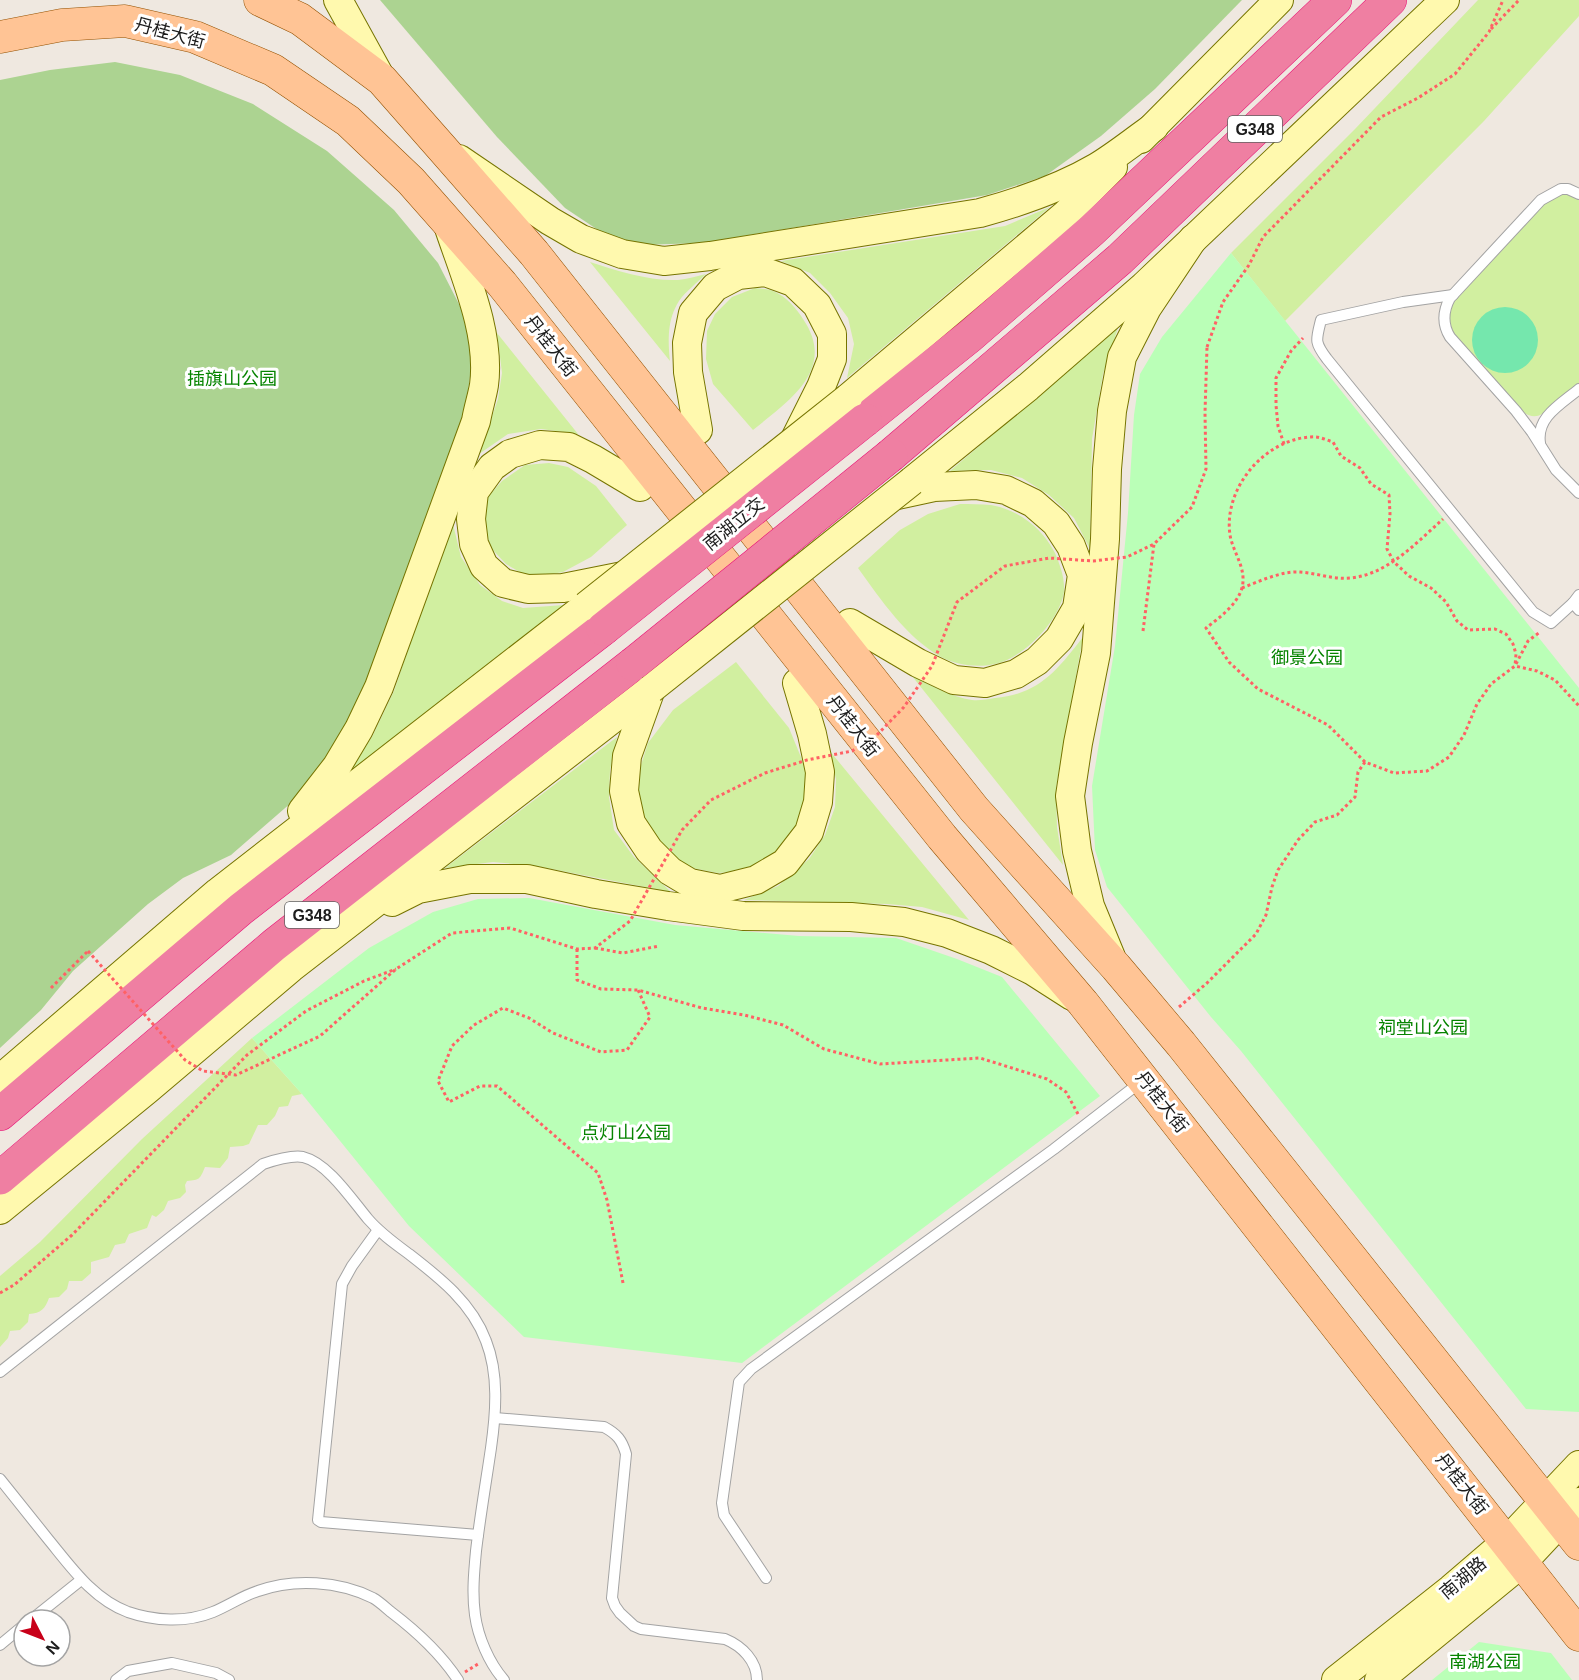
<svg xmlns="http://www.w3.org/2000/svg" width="1579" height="1680" font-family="Helvetica,'Noto Sans SC',sans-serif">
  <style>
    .grass { fill: #d1efa0 }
    .forest { fill: #acd391 }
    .park { fill: #baffb7 }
    .pitch { fill: #75e7ad }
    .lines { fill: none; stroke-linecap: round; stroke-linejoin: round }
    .lane-casing { stroke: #a3a3a3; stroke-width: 12 }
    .secondary-casing { stroke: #767400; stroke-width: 30 }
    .primary-casing { stroke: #945100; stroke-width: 33 }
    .highway-casing { stroke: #e81276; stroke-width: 34 }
    .path { stroke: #ff6165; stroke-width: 3; stroke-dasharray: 3 3; stroke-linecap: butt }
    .lane { stroke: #fff; stroke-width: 10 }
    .secondary { stroke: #fff9ae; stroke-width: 28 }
    .primary { stroke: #ffc495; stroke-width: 32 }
    .highway { stroke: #ef7fa2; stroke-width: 33 }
    .secondary-bridge-casing { stroke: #767400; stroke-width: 30; stroke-linecap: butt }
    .highway-bridge-casing { stroke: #e81276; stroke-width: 34; stroke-linecap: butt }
    .path-bridge { stroke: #ff6165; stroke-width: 3; stroke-dasharray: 3 3; stroke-linecap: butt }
    .secondary-bridge { stroke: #fff9ae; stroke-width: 28 }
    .highway-bridge { stroke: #ef7fa2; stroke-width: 33 }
    .labels { text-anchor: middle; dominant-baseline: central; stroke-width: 6; stroke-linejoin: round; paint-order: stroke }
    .shield { fill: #fff; stroke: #606060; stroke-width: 1.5 }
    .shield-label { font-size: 16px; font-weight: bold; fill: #1c1c1c }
    .street-label { font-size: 18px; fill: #1c1c1c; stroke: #fff }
    .park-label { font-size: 18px; fill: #068400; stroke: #fff }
  </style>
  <rect width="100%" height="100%" fill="#efe8e0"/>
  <g class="grass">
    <path d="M1478,0h101v16l-95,105 -199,200 -54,-68 124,-124z"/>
    <path d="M1561,194h6l12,5v184l-37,31c-7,4 -13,2 -19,-2l-67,-76c-8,-11 -9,-22 -2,-34l90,-98z"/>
    <path d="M1050,207l-203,171 7,-34 -6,-26 -18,-25 -20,-20 -29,-12 224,-35z"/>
    <path d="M590,262c28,9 58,19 88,18 9,-1 19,-4 28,-6 -9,9 -20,17 -27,27 -12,19 -11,39 -9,60z"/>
    <path d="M755,288c6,1 13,1 18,3 13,5 23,17 30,28 35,51 -16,83 -50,111l-40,-46 -7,-25 1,-28 8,-17 17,-17z"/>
    <path d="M1118,328l-15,46 -11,65 -2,110 -16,-31 -25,-23 -27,-17 -31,-8 -41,1z"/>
    <path d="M497,333l81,101 -37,-5 -33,5 -29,20 19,-55 4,-26z"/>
    <path d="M549,463l19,4 28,19 31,39 -36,32 -28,15 -33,6 -24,-14 -15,-16 -7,-24 3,-26 15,-17 23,-16z"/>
    <path d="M960,504c10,0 21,0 31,1 28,5 51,23 64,48 5,12 10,25 9,39 -4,26 -33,57 -57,68 -19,9 -47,7 -66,-3 -36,-21 -59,-56 -83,-89l42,-38 28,-16z"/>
    <path d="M452,520l9,37 19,28 22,16 21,7 41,-3 -219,174 28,-44 21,-44z"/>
    <path d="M1083,637l-27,151 1,39 6,38 -151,-189c19,9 39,21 60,24 7,1 16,-1 23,-2 45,-4 63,-29 88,-61z"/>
    <path d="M736,662l53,66 16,39 3,27 -6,26 -14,24 -23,19 -22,8 -25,2 -26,-5 -21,-13 -16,-19 -11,-21 -6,-22 3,-28 7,-22 25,-33z"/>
    <path d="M617,737l-7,33 -1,27 5,33 20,27 37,35 -135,-26 -43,-4 -48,6z"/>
    <path d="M829,750l140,170 -47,-13 -35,-3 -143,-4 34,-14 31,-27 16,-24 10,-28 1,-28z"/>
    <path d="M252,1038l50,56 -10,2 -4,10 -9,1 -4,9 -8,9h-9l-9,19 -6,2 -13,1 -2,11 -8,10 -15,-1c-5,12 -5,13 -18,14l-2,4 1,7 -6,6 -12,3 -4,9 -8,7 -4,-2 -5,13 -18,6 -4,9 -10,2 -6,12 -18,5v11l-9,8h-13l-2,8 -8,8 -10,1c-4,11 -8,15 -20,16l-1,8 -8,8 -10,1 -2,7 -8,9v-71l40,-34 102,-103z"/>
  </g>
  <g class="forest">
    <path d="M380,0h862l-87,89 -54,47 -56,40 -58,19 -285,48 -62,2 -39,-13 -36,-24 -68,-71z"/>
    <path d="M115,62l65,13 73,29 74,47 67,59 44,53 25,49 10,44 -9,63 -98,269 -29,58 -45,56 -61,53 -48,23 -35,26 -75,67 -32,39 -41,38v-968l50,-10z"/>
  </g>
  <g class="park">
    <path d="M1231,253l348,435v724l-53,-3 -285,-358 -30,-34 -104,-130 -12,-37 -3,-64 23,-140 13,-133 6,-98 6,-41 22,-37z"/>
    <path d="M529,898l146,27 124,11 97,2 61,21 45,18 98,119 -358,267 -218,-26 -115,-111 -107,-132 -50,-56 117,-90 64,-36 45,-13z"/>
    <path d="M1479,1642l72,11 21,27h-140z"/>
  </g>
  <circle class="pitch" cx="1505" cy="340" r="33"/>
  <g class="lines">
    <g class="lane-casing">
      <g id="lane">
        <path d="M1579,194l-11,-5h-7l-20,11 -91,98c-7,13 -8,26 0,39l66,74 16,21 24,38 23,23"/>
        <path d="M1453,295l-50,7 -82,18c-5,20 -7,22 6,39l206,253 18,11 22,-20"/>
        <path d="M1540,443c-4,-26 21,-39 39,-54"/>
        <path d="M1579,595l-6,8 6,7"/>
        <path d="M378,1230l-26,36 -10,18 -24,236 3,2 157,13"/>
        <path d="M0,1372l263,-208c12,-4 28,-9 40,-7 25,6 49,43 65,62 12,14 26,24 41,35 31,24 63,49 77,87 13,33 10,72 5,107 -5,34 -11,69 -15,103 -2,21 -4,43 -1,64 3,22 14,48 29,65"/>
        <path d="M495,1418l109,9c13,7 18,13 22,27l-14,144 3,8 5,7 14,13 7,3 84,10c17,7 32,22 32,41"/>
        <path d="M0,1479c16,20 32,40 48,60 23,28 45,60 80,73 26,9 58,11 85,0 15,-6 29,-16 45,-21 36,-13 81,-10 115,7 7,4 13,10 18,14 25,19 50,42 67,68"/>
        <path d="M766,1578l-42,-63 -2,-12 17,-121 12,-13 303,-220 88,-68"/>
        <path d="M31,1620l50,-40"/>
        <path d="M0,1645l24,-20"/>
        <path d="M116,1680l12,-9 44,-8 44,10 13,7"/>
      </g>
    </g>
    <g class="secondary-casing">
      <g id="secondary">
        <path d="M338,0l44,80"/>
        <path d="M1141,139l138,-139"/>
        <path d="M459,159l91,62 31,18 41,15 42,7 46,-5 270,-43c40,-11 81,-25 117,-46 20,-12 38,-27 57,-40"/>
        <path d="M848,398l218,-184 47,-47"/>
        <path d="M698,430l-10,-58 -1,-29 6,-30 22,-26 23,-12 27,-3 28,10 24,23 15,29v25l-11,28 -27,54"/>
        <path d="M912,481l116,-94 116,-101 301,-286"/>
        <path d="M623,576l-60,12 -35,1 -25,-6 -19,-17 -10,-22 -3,-25 3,-27 18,-25 18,-13 30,-9 29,2 24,12 47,28"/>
        <path d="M850,623l68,40 36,17 31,3 31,-9 21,-13 22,-22 18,-31 5,-33 -11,-29 -15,-23 -23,-20 -27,-13 -30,-5 -42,2 -37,8"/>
        <path d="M651,689l-24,67 -3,35 7,32 18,27 21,21 20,12 30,6 36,-9 29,-17 24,-31 9,-30 2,-30 -8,-38 -15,-51"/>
        <path d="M302,811l35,-45 22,-37 20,-42 97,-266c2,-12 6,-24 8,-36 7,-52 -20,-111 -36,-160"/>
        <path d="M392,902l26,-13 52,-10h57l69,15 72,12 75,10 108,1 53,5 43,11 44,17 42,21 39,25"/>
        <path d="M1111,957l-21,-51 -13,-55 -7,-55 8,-53 18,-90 9,-114 2,-70 5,-58 10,-54 25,-49 46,-69"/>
        <path d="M0,1079l218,-187 368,-286"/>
        <path d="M0,1210l147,-120 144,-122 360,-279"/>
        <path d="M1336,1680l115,-91 56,-48 72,-76"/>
        <path d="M1379,1680l144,-118 56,-60"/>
      </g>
    </g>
    <g class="primary-casing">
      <g id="primary">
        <path d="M260,0l40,19 82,61 59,67 93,106 440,556 142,158 65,77 398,500"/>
        <path d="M0,37l62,-12 63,-4 70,16 78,33 75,51 63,60 91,103 440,553 141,166 496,632"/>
      </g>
    </g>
    <g class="highway-casing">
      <g id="highway">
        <path d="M865,420l105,-84 121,-105 244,-231"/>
        <path d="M891,455l229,-196 270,-259"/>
        <path d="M0,1114l241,-205 362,-280"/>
        <path d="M0,1178l274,-233 359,-281"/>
      </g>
    </g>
    <g class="path">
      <path d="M1491,29l28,-29"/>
      <path d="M1207,347l16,-45 26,-37 14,-28 118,-120 37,-19 37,-24 34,-42 14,-32"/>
      <path d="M1284,444l-6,-18 -2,-21v-27l15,-27 12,-13"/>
      <path d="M1242,588c18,-7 39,-17 58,-16 17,1 33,8 51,6 37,-4 65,-35 92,-59"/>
      <path d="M1143,631l11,-87"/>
      <path d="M1516,664l12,-23 12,-9"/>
      <path d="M1365,762l-37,-37 -70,-36 -29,-27 -23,-34c13,-10 31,-23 36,-40 5,-20 -9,-35 -12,-53 -7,-47 35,-96 81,-98 8,-1 15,3 22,5l8,14 19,12 11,16 18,11 1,19 -3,35 7,13 15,14 22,12 15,14 11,19 11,9 27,-1 11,5 7,10 3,10 -1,12"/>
      <path d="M595,948l28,5 36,-7"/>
      <path d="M577,949v31l24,9 37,1 64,18 42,7 39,10 41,24 56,15 100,-6 67,21 19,13 12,22"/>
      <path d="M51,988l37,-37"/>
      <path d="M1179,1007l28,-24 49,-49 10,-19 6,-28 6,-17 20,-30 17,-18 22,-7 18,-18 3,-25 7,-10 29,11 33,-2 22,-14 15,-22 13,-31 14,-20 24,-18 22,5 18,9 24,26"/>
      <path d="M623,1283l-16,-83 -9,-27 -101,-87h-17l-31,16 -11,-21 14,-35 22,-21 29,-17 26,10 24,15 48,19 26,-2 23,-33 -12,-27"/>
      <path d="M0,1293l14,-8 58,-50 175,-180 59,-44 58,-30 32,-12"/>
      <path d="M465,1672l13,-8"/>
    </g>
    <use href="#lane" class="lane"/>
    <use href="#secondary" class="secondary"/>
    <use href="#primary" class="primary"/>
    <use href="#highway" class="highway"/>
    <g class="secondary-bridge-casing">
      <g id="secondary-bridge">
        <path d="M586,606l262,-208"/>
        <path d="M651,689l261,-208"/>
      </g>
    </g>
    <g class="highway-bridge-casing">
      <g id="highway-bridge">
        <path d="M603,629l262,-209"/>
        <path d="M633,664l258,-209"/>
      </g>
    </g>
    <path class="path-bridge" d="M88,951l97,109 18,11 33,4 84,-39 76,-67 56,-36 58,-5 67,21 18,-1 35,-27 52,-91 29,-30 54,-27 42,-13 45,-9 23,-14 29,-30 28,-41 25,-64 48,-36 44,-8 44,3 34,-4 27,-13 38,-37 14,-38 -1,-56 2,-66"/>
    <use href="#secondary-bridge" class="secondary-bridge"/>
    <use href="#highway-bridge" class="highway-bridge"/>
  </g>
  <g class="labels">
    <g class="shield">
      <rect x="1228" y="116" width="54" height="26" rx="4.5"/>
      <rect x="285" y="902" width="54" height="26" rx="4.5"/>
    </g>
    <g class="shield-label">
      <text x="1255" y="129">G348</text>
      <text x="312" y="915">G348</text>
    </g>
    <g class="street-label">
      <text transform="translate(170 33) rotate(15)">丹桂大街</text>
      <text transform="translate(551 346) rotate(52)">丹桂大街</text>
      <text transform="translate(734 524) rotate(-39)">南湖立交</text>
      <text transform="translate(853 726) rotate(52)">丹桂大街</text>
      <text transform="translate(1162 1102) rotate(52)">丹桂大街</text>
      <text transform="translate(1462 1484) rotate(52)">丹桂大街</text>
      <text transform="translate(1463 1578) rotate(-40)">南湖路</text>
    </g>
    <g class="park-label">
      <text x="232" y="379">插旗山公园</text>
      <text x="1307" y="658">御景公园</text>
      <text x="1423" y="1028">祠堂山公园</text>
      <text x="626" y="1133">点灯山公园</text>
      <text x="1485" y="1662">南湖公园</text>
    </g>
  </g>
  <g transform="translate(42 1638) rotate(132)"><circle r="28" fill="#ffffff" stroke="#a4a4a4" stroke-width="1.5"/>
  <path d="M0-4.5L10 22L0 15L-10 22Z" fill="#c80019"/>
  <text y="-9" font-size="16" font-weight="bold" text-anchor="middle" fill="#1c1c1c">N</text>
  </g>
</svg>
